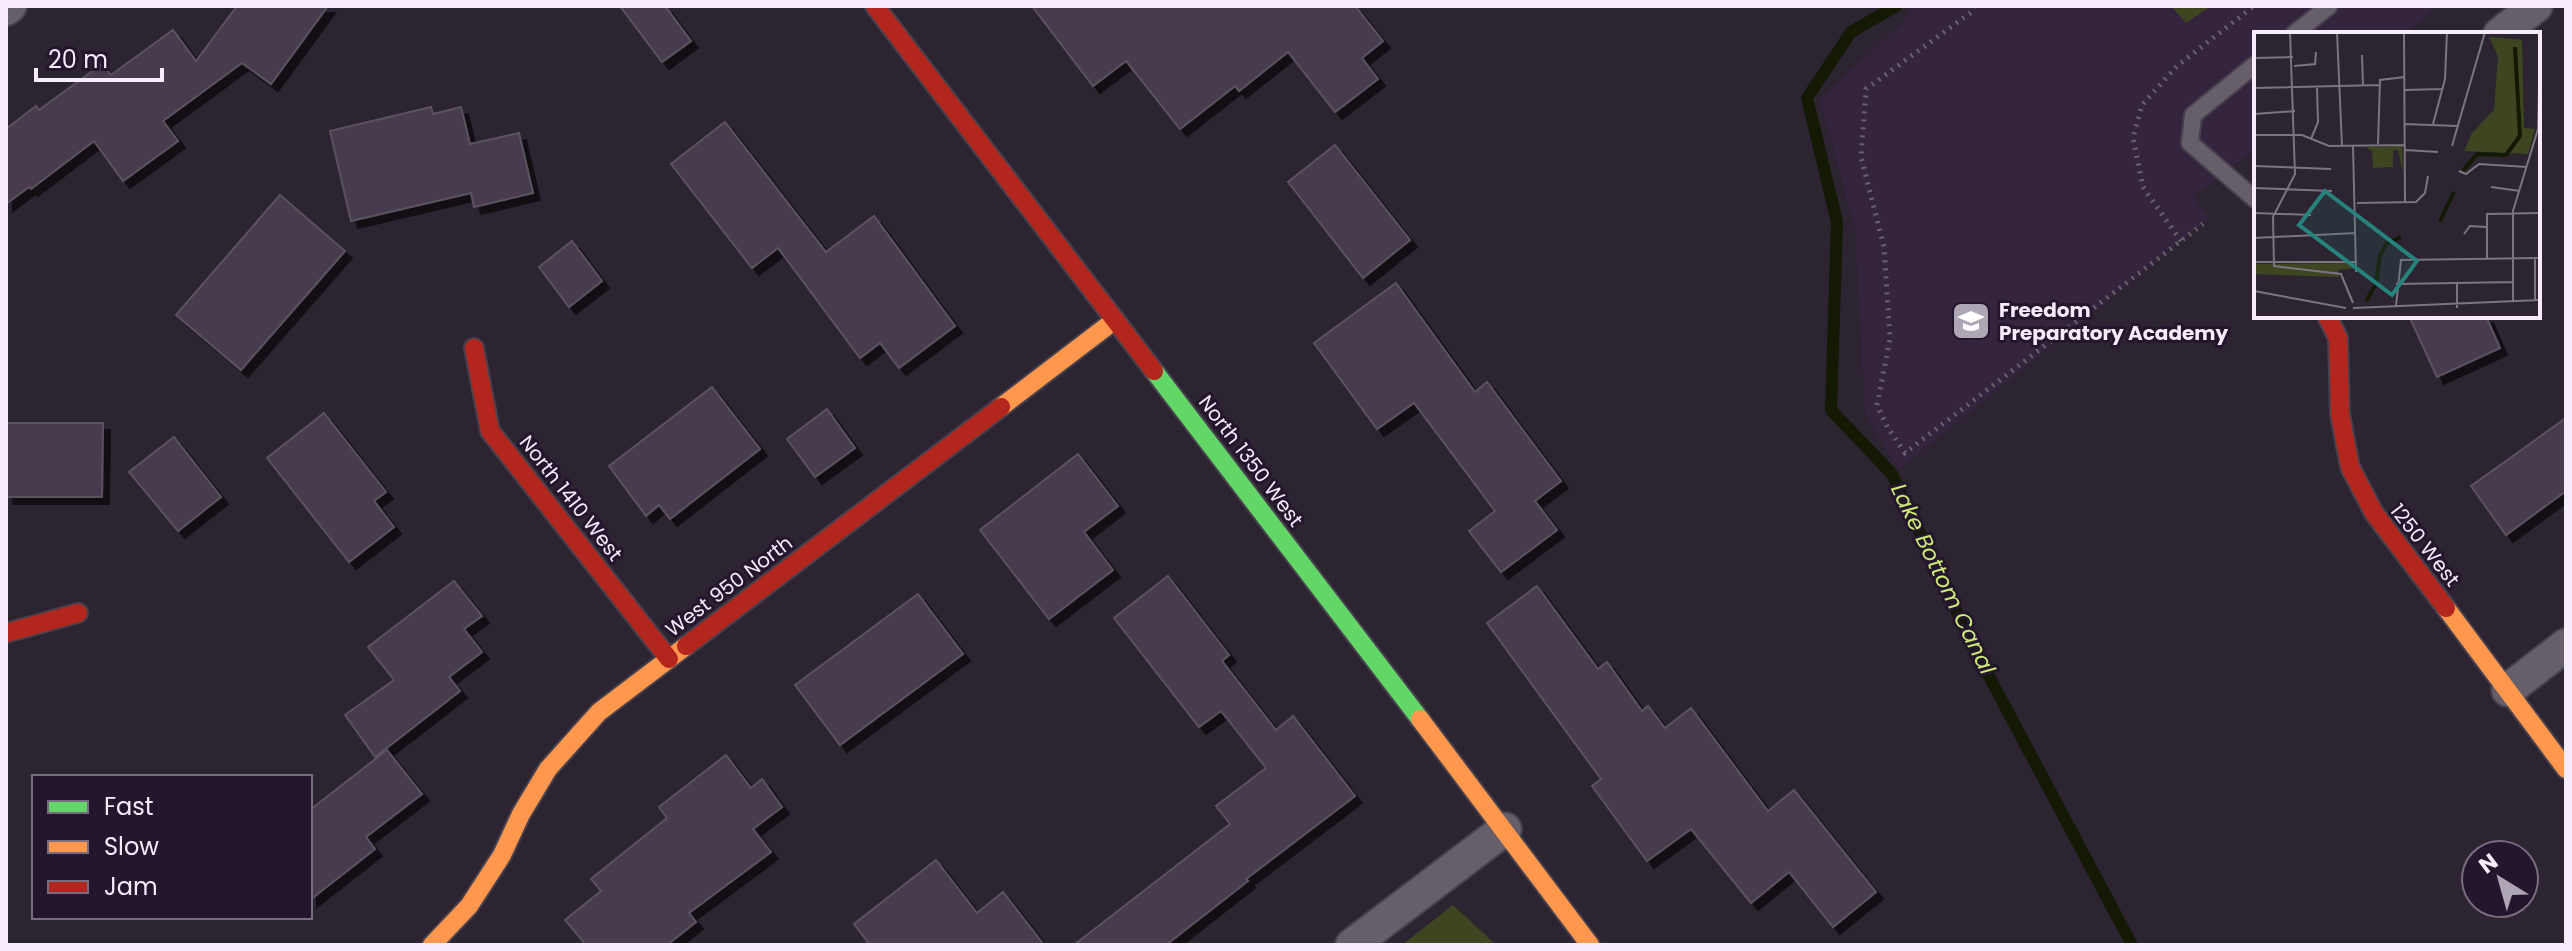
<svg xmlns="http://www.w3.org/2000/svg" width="2572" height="951" font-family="Poppins,sans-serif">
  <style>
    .built { fill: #35243e }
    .green { fill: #3d4620 }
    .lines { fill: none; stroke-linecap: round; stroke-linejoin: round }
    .stream { stroke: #141904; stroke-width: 12 }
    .building { fill: #463b4d; stroke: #5a535e; stroke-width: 2; filter: url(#shadow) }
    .lane-casing { stroke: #47414d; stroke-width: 20 }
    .street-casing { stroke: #47414d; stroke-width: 36 }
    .fast-casing { stroke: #47414d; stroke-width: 22 }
    .slow-casing { stroke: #47414d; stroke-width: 22 }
    .jam-casing { stroke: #47414d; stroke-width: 22 }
    .path { stroke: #68626d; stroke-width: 5; stroke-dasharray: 2 6; stroke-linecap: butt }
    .lane { stroke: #665f6a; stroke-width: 16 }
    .street { stroke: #665f6a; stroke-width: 32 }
    .fast { stroke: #63d668; stroke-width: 18 }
    .slow { stroke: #ff974d; stroke-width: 18 }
    .jam { stroke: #b3261e; stroke-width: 18 }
    .labels { text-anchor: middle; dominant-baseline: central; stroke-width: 6; stroke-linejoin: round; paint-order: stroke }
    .poi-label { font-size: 20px; font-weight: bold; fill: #f6ecfc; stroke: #24162c; text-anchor: start }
    .street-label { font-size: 20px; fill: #f6ecfc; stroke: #24162c }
    .water-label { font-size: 22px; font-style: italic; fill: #ceeb77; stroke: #24162c }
    .inset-river { fill: none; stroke: #141904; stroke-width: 4 }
    .inset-road { fill: none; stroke: #7d7482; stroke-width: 2 }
    .view { fill: #26827c; fill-opacity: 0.15; stroke: #26827c; stroke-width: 4 }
    .inset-edge { fill: none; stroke: #f6ecfc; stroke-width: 4 }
  </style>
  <defs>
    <filter id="shadow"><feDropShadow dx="7" dy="7" stdDeviation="0" flood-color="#0009"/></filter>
  </defs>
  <rect width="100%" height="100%" fill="#2c2431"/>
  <path class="built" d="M1913,6h526l-36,28h-147v114l-63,49 16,21 -310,251 -34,-55 -10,-186 -35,-128 81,-76z"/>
  <g class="green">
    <path d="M2171,6h40l-25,17z"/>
    <path d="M1453,905l43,40h-94z"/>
  </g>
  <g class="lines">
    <path class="stream" d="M1896,6l-45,26 -44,66 30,124 -6,188 61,64 82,174 158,297"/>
  </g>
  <g class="building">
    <path d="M237,6h91l-57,78 -29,-21 -79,58 15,20 -55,40 -29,-40 -63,48 -2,-2 -23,17v-75l30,-23 3,4 63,-46 9,11 62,-45 23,31z"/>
    <path d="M620,6h45l26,35 -29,21z"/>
    <path d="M1032,6h323l28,35 -21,17 16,21 -43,33 -47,-60 -49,39 -4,-5 -55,43 -54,-68 -33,25z"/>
    <path d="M431,107l2,7 28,-7 9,37 49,-11 14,60 -59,14 -3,-14 -120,28 -21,-90z"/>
    <path d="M725,122l101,130 48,-36 81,110 -56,42 -19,-25 -20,15 -82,-110 -26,20 -81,-104z"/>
    <path d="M1335,145l75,95 -47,38 -75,-96z"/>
    <path d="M280,195l65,56 -104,119 -65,-55z"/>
    <path d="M572,241l30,40 -33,26 -30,-40z"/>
    <path d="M1396,283l79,109 12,-10 74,99 -26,20 22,29 -56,42 -32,-41 26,-20 -81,-108 -37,26 -63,-86z"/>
    <path d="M2409,316h77l14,32 -63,29z"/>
    <path d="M712,387l48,62 -90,70 -11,-14 -13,11 -37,-50z"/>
    <path d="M827,409l28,39 -40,29 -28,-38z"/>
    <path d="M324,413l62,79 -12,9 20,26 -45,35 -82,-104z"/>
    <path d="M2566,418v73l-60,44 -35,-49z"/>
    <path d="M6,423h97l-1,74h-96z"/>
    <path d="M174,437l47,60 -43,34 -49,-59z"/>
    <path d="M1078,454l40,52 -34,26 29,38 -64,49 -69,-89z"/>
    <path d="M1168,576l61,79 -7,6 54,69 17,-14 62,80 -109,83 2,2 -82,64h-92l156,-121 -14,-18 50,-38 -45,-57 -22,16 -85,-109z"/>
    <path d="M454,581l28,35 -18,13 18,23 -33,25 11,14 -85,66 -30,-42 49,-35 -26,-33z"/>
    <path d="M1537,586l61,83 9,-7 35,49 6,-5 17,22 26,-20 77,103 26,-21 82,102 -43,35 -44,-55 -38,31 -60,-74 -44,32 -55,-75 9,-7 -114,-156z"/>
    <path d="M918,594l45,60 -123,91 -45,-60z"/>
    <path d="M387,750l35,44 -56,43 9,12 -65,51v-90z"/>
    <path d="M726,755l25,33 11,-9 20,28 -29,22 18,23 -82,61 7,9 -29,23h-81l-21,-25 36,-29 -10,-12 76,-61 -8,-11z"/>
    <path d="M936,860l41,53 26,-21 41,53h-174l-16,-21z"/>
  </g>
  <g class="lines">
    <g class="lane-casing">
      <g id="lane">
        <path d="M2294,34l35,-28"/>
        <path d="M2256,64l-63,51 -3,28 66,57"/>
      </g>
    </g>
    <g class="street-casing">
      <g id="street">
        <path d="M6,9l4,-3"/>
        <path d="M2500,34l36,-28"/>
        <path d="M2508,690l58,-45"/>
        <path d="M1352,945l153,-116"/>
      </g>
    </g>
    <g class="fast-casing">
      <path id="fast" d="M1154,371l266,348"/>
    </g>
    <g class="slow-casing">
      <g id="slow">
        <path d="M1001,407l114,-87"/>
        <path d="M2446,608l120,161"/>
        <path d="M1420,719l170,226"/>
        <path d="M432,945l37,-39 33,-51 19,-41 27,-45 51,-57 87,-66"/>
      </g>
    </g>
    <g class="jam-casing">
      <g id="jam">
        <path d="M875,6l279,365"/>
        <path d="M2327,316l11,22 2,76 10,53 24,46 72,95"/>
        <path d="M474,348l16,83 179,228"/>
        <path d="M6,633l72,-20"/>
        <path d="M686,646l315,-239"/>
      </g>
    </g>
    <g class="path">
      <path d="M1974,6l-1,5 -107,78 -5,68 23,90 6,92 -13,66 11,23 17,25 298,-229"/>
      <path d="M2181,241l-38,-54 -10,-49 9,-33 35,-39 77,-60"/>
    </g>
    <use href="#lane" class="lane"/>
    <use href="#street" class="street"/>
    <use href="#fast" class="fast"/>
    <use href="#slow" class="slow"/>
    <use href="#jam" class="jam"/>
  </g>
  <defs>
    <g id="school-square" transform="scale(2)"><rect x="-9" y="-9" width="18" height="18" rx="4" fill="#afa6b5" stroke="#24162c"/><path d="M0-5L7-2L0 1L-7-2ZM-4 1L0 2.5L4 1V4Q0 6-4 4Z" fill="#fff"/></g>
  </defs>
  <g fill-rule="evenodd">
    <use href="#school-square" x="1971" y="321"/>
  </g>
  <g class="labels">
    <g class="poi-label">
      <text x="1999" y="310">Freedom<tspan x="1999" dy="23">Preparatory Academy</tspan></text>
    </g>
    <g class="street-label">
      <text transform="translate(1251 461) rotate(53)">North 1350 West</text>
      <text transform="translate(571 498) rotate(52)">North 1410 West</text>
      <text transform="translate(2425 545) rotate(52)">1250 West</text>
      <text transform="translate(729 586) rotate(-37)">West 950 North</text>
    </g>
    <g class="water-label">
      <text transform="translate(1943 579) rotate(64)">Lake Bottom Canal</text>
    </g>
  </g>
  <g transform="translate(2254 32)">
    <rect width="286" height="286" fill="#2c2431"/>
    <path d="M235,5l33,3 2,88 11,1 -7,25 -64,-3 8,-18 22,-23 4,-54zM148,114l1,27 -5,-23h-5v17l-20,1 -1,-17 -6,-4zM99,231l1,5 -16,2 1,7 -85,-3v-10z" fill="#3d4620"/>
    <path class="inset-river" d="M209,139l14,-17 29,1 14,-19 -5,-89M186,189l14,-29M112,269l10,-17 4,-29 7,-12 14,-6"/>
    <path class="inset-road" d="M36,0l5,142 -22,43 1,49 67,8 12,29M83,0l5,114M150,0l1,171M108,23l1,31M0,26l39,-1M40,34l21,-2 1,-12M0,56l126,-3M151,58l37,-1M0,82l41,-3M150,92l54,2M179,92l12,-45 2,-47M0,103h48l27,11 76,-1M57,107l7,-17 -1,-34M124,112l2,-64 25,-3M99,114l3,126M198,114l33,-114M151,118l33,2M0,134l77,3M205,139l7,3 13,-10 48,3M237,155l29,4M0,156l78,3M103,171l59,-1 9,-9 3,-17M0,181l57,2M210,202l6,-8 17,1M0,206l102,-5M281,226v42M233,227v-45l53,-1M0,230h102M203,251v25M142,252l117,-2M0,259l92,17M259,269v-90l25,-82 2,-82M142,274l5,-46 139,-2M99,276l187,-8"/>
    <path class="view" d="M71,159l92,70 -25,34 -93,-70z"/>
    <rect width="286" height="286" class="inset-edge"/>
  </g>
  <rect width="2572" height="951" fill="none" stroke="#f6ecfc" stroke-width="16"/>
  <rect x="32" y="775" width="280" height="144" fill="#24162c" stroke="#786c7f" stroke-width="2"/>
  <rect x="48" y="801" width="40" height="12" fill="#63d668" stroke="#786c7f" stroke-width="2"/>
  <text x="104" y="815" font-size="24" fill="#f6ecfc">Fast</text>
  <rect x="48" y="841" width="40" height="12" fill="#ff974d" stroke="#786c7f" stroke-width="2"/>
  <text x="104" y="855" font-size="24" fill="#f6ecfc">Slow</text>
  <rect x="48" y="881" width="40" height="12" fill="#b3261e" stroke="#786c7f" stroke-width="2"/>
  <text x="104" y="895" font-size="24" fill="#f6ecfc">Jam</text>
  <g transform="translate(2500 879) rotate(323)"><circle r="38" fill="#24162c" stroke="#786c7f" stroke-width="2"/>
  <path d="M0-6L14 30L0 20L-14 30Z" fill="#afa6b5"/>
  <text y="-12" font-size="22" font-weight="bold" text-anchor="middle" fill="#f6ecfc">N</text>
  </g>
  <path d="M36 68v12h126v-12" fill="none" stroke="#f6ecfc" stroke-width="4"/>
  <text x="48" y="68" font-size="24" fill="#f6ecfc" stroke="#24162c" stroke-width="6" paint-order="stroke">20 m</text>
</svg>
